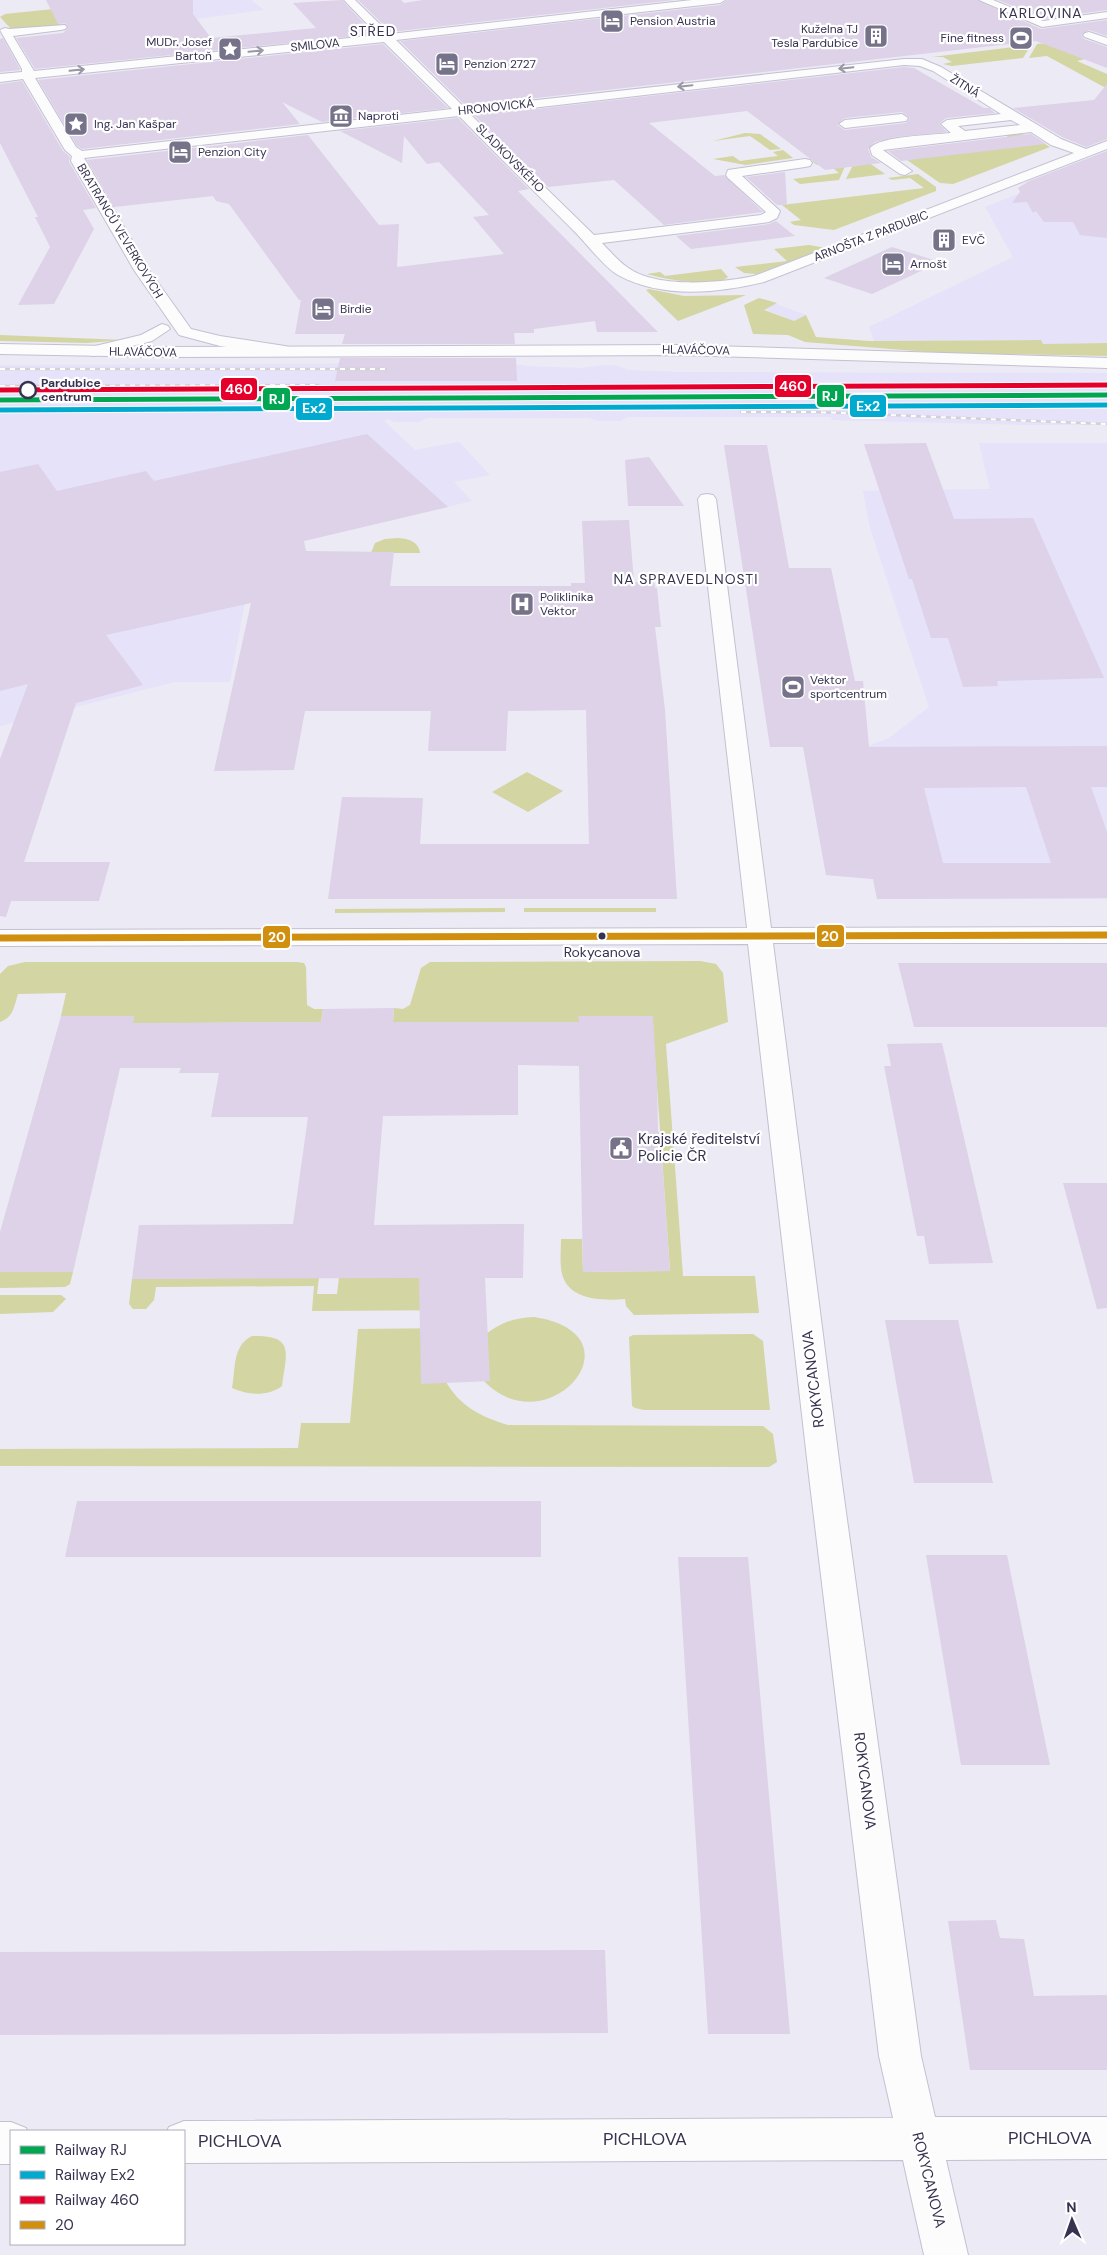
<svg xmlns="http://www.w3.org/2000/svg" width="1107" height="2255" font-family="'DM Sans',sans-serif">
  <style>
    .built { fill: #e5e2f9 }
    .green { fill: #d3d5a2 }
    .building { fill: #ddd2e7; fill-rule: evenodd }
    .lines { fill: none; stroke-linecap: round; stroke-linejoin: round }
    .street-casing { stroke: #c3c0d2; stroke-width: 2 }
    .primary-casing { stroke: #c3c0d2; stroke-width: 2 }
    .street { fill: #fcfcfd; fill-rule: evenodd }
    .primary { fill: #fcfcfd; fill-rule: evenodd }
    .rail-casing { stroke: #d2d1d6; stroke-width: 2.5 }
    .rail { stroke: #fff; stroke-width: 2; stroke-dasharray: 5; stroke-linecap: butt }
    .bus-1-casing { stroke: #fff; stroke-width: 10 }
    .bus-1 { stroke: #d18f10; stroke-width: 7 }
    .rail-1-casing { stroke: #fff; stroke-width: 7 }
    .rail-2-casing { stroke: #fff; stroke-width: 7 }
    .rail-3-casing { stroke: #fff; stroke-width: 7 }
    .rail-1 { stroke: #00a651; stroke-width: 5 }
    .rail-2 { stroke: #00a9ce; stroke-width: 5 }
    .rail-3 { stroke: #e4002b; stroke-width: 5 }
    .oneway { stroke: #9a97a6 }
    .stop-dot { fill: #fff; stroke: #373250; stroke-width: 2.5 }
    .bus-dot { fill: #373250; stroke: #fff; stroke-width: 2 }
    .labels { text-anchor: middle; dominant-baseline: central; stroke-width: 4.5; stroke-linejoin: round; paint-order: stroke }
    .far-poi-label { font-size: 12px; fill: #373250; stroke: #fff; text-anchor: start }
    .far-street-label { font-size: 12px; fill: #373250; stroke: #fff }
    .far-stop-label { font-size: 12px; font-weight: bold; fill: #373250; stroke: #fff; text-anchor: start }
    .far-neighbourhood-label { font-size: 14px; letter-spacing: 1px; fill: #373250; stroke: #fff }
    .bus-label { font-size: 14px; fill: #373250; stroke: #fff }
    .poi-label { font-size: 15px; fill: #373250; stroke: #fff; text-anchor: start }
    .street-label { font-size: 15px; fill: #373250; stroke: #fff }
    .near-street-label { font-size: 18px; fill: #373250; stroke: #fff }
    .line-badge { stroke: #fff; stroke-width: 2 }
    .badge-label { font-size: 14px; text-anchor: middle; font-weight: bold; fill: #fff }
  </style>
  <rect width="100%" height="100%" fill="#eceaf4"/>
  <g class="built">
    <path d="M46,0h205l13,10 -153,20 -26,-4 -24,3z"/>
    <path d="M1107,159v184l-64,1 -2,-4 -167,1 -5,-14 144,-70 -28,-50z"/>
    <path d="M776,304l30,11 -12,6 -30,-12z"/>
    <path d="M508,363l18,3 55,2 23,-3 14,1 10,4 52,2 427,1v52h-81l-194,-5 -1,-3h-203l-8,4h-22l-9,-3h-162l-9,4h-23l-7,-3 -4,2 31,29 44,-8 31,33 -36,7 18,19 -218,52 -24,129h-55l-175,44v-361z"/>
    <path d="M979,443h128v456h-230l-4,-20 -47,-4 -19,-106 82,-31 40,-31 -59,-179 -7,-37 127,-2z"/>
  </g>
  <g class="green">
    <path d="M53,9l7,17 -48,4 -12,-13 5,-3z"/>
    <path d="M1071,40l14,19 -8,2 30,13v13h-3l-57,-31 -18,2 8,-14z"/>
    <path d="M1031,45l-8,13 -71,8 -9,-2 9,-2 -9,-5h-11z"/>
    <path d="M745,133l15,1 21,15 -11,1 -20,-14 -37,5z"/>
    <path d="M1020,134l12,2 18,11 -97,37 -13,-1 -33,-23 101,-23 -3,-2z"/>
    <path d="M783,150l10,8 -47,7 -33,-6 20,-3 7,5 38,-5 -5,-4z"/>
    <path d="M858,155l27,19 -39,5z"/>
    <path d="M849,157l-10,23 -39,4 -7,-5 46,-6 -11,-9 -11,1 -5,-4z"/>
    <path d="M918,174l18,13v4l-102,39 -40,-5 -4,-3 11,-2 -19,-15 142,-17 -14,-10 -18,2 -4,-2z"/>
    <path d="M809,245l17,3 -70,26 -12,-1 -9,-6 52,-6 -13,-12z"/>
    <path d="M721,269l7,8c-14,12 -64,2 -81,-3l13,-2 5,4z"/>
    <path d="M649,289l35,7 62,-1 -68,26 -32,-31z"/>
    <path d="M759,298l18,5 -13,7 30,11 12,-6 10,22 53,4 172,-1 2,4 64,-1v13l-167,-3 -135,-11 -17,-7 -35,-1 -9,-29z"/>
    <path d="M0,335l124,5 -37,3 -87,-2z"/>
    <path d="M398,538c11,1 20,3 22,15h-49l4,-10 10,-4z"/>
    <path d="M527,772l36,19 -35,21 -36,-20z"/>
    <path d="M505,908v4l-170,1v-4z"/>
    <rect x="524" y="908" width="132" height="4"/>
    <path d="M700,961l16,3 7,9 5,49 -62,22 17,232h72l4,37 -125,2 -8,-9 -1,-7c-25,2 -61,1 -64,-31 -1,-10 0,-19 0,-29h21l1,33 87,-1 -18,-255h-73v19l-59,-13h-127l1,-14 9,1 7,-4 11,-37 9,-6z"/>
    <path d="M25,962h272l7,1 2,4 1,38 7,4h9l-2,13 -130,1 -61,12 4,-19h-73l5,-23 -48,1c-4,12 -4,23 -18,28v-48l8,-8z"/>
    <path d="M0,1272h73l-3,12 -5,3 -65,1z"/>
    <path d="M319,1277l-2,17h20l2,-17 131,1 -1,32 -157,1 2,-25 -158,1 -2,13 -8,9h-13l-4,-5 3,-25z"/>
    <path d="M0,1295h61l5,4 -13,13 -53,2z"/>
    <path d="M534,1317c115,18 7,138 -56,57l8,-40c16,-12 28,-16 48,-17z"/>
    <path d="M453,1328l-8,52c14,26 36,37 63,45l255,1 10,8 4,28 -8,5 -769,-1v-17l298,-1 3,-25h49l8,-94z"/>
    <path d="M753,1334l10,7 7,69h-126l-9,-2 -3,-2 -3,-69 4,-2z"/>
    <path d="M252,1336c44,-1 34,17 30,50 -14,11 -35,9 -50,2 4,-20 0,-42 20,-52z"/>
  </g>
  <g class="building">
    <path d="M46,0h147v14l18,24 105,-10 -23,-25 49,-3 32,34 -339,35 -19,-31 47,-5 6,-6 -4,-4 -7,1z"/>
    <path d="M358,0h43l3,3 19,-3h252l-284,32z"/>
    <path d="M727,0h250l64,29 66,-9v16l-18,-6 -8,5 3,4 23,8v21l-71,-27 -570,65 -66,-65 320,-36z"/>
    <path d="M998,0h109v10l-64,9z"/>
    <path d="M3,38l17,31v1l-20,2v-33z"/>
    <path d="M383,44l65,64 -126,14 -40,-20 18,22 -218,25 -5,-3 -39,-66z"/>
    <path d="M904,67l10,1 70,40h5l6,5 -49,5 -7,6 8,8 -52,5 -20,5 -7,7 3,8 10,6 -56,7 -78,-59 -98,12 66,53 9,-1 39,37 -99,13 -50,-45 -66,7 -73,-71zM902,112l8,6 -4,5 -61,7 -8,-5 8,-7z"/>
    <path d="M22,81l41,70 7,6 -1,5 27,46 -13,2 11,19 -40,75 -36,1 32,-58 -15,-30h3l-38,-74v-59z"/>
    <path d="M1107,84v55l-21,8 -24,-10 -49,-29 81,-8z"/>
    <path d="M458,118l71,71 -11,2 140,141h-61l-2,-11 -61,8v4h-20l1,11h-173l3,-10h-50l6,-34h-2l-70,-96 -13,-3 -3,-5 -99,11 -27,-47 221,-25 71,90 20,-1 -2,43 107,-13 -31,-37 16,-2 -50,-53 -12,2 -23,-28 -2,27 -62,-32z"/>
    <path d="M1031,134l15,10 -145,17 -13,-10z"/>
    <path d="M1107,151v87l-27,-3 -7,-13h-29l-8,-11 -3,2 -6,-11 -15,1 8,-11 -2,-4 11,-7z"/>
    <path d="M785,172l2,33h-10l-31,-28z"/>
    <path d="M776,221l19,15 -104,13 -15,-13 93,-12z"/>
    <path d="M892,247l48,15 -68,32 -48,-16z"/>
    <path d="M340,358h176l1,23h-182z"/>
    <path d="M367,434l81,73 -144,34 2,10 88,1 -4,34h181v-3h14l-3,-62 47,-1 5,62h20l1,6h2l4,39h-6l10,83 12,189h-349l14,-102 81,1 -3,46h169l-3,-134 -78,1 -2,40h-78l3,-40h-126l-11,59 -80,1 37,-168 -145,32 37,50 -67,18 -52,159h86l-11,39h-88l-5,16 -6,-1v-157l28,-75 -28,7v-219l38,-8 19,27 89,-20 8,10z"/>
    <path d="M926,443l28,76 79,-1 71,160 -107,3 1,5 -35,1 -15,-49h-17l-19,-59h-3l-45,-135z"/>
    <path d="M724,445h43l22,123h42l24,113h8l6,66 238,-1v41h-16l16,45v66l-230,1 -4,-20 -47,-4 -23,-128h-33zM1026,787l25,76h-108l-19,-75z"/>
    <path d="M649,457l35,49h-56l-3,-46z"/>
    <path d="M898,963h209v64h-193z"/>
    <path d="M394,1008l-1,14h186l-1,-6h75l4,69 1,47h2l10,139 -87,1 -4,-206 -61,-1v50l-135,1 -9,109 150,-1 -1,54h-38l5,103 -69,3 -2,-106 -287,1 7,-54 154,-1 15,-107h-97l8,-44h-40l2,-5h-61l-47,204h-73v-40l61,-216h73l-1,7 188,-1 2,-13z"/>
    <path d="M942,1043l51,220 -64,1 -5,-28h-7l-33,-170h7l-4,-22z"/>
    <path d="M1063,1183h44v125l-10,1z"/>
    <path d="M885,1320h73l35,163h-79z"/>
    <path d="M77,1501h464v56h-476z"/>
    <path d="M926,1555h81l43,210h-89z"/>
    <path d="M678,1557h70l42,477h-82z"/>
    <path d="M996,1920l4,18 24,1 10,57 73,-1v75h-137l-22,-149z"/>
    <path d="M605,1950l3,83 -608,2v-83z"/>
  </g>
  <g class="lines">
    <g class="street-casing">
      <g id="street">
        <path d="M344,0h11l35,34 302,-34h33l-5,3 -324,37 69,68 439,-49h18l19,8 120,72 25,10 21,-8v8l-343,133c-45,11 -103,17 -146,-7 -14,-8 -31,-31 -43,-43 -39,-39 -78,-77 -116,-116l-375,42 65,112 42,59 29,7 65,10 6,2 2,3 -2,3 -6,2 -65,-10 -41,-11 -45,-65 -63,-109 1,-5 -7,-6 -42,-71 -23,3v-8l22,-2v-3l-22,-39 5,-2 4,1 56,-4 2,2 -2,2 -4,1 -48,6 21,35 344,-36zM384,42l68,67 -370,42 -6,-4 -41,-69zM904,65l16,1 13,5 68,43 -54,6 -6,4 10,9c-18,2 -71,3 -81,15l2,7 28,19 5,1 7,-4 -29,-21 148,-18 20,13 23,8 -320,123c-34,7 -98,13 -127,-9 -9,-6 -17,-16 -25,-24l167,-21 8,-4 3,-7 -38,-35 63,-9 5,-1 2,-3 -2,-3 -5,-1 -77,11 -2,5 2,3 38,34 -5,3 -167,20 -123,-120zM1011,120l9,5 -55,6 -7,-5z"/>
        <path d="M979,0h14l50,21 64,-9v6l-65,9z"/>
        <path d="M1089,32l18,6v7l-22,-8 -2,-2 2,-2z"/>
        <path d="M902,114l6,4 -2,3 -61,7 -6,-4 6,-4z"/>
        <path d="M162,324l6,2 2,3 -18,12 -59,15 -6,-2 -2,-3 2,-3 54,-13z"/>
        <path d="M707,494l6,1 3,4 55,429 336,-1v16h-334l68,533 80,580 14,61h172v42l-161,1 22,95h-44l-21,-95 -719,3v-32h-17l2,-4 15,-6 709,-3 -14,-62 -70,-580 -61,-532 -748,2v-16l747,-2 -49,-429 3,-4z"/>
        <path d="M0,2122h11l15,6 1,3h-16v33h-11z"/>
      </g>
    </g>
    <g class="primary-casing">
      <path id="primary" d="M0,344l163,3 515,-2 429,13v10l-429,-13 -515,2 -163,-3z"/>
    </g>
    <use href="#street" class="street"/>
    <use href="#primary" class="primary"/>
    <g class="rail-casing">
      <g id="rail">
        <path d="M0,369h386"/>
        <path d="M0,386l318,-1"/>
        <path d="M741,412h75l291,12"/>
      </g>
    </g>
    <use href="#rail" class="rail"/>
    <g class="bus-1-casing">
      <path id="bus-1" d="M0,938l1107,-3"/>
    </g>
    <use href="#bus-1" class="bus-1"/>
    <g class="rail-1-casing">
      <path id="rail-1" d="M0,400l1107,-5"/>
    </g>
    <g class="rail-2-casing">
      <path id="rail-2" d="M0,410l1107,-5"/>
    </g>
    <g class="rail-3-casing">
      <path id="rail-3" d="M0,390l1107,-5"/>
    </g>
    <use href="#rail-1" class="rail-1"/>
    <use href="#rail-2" class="rail-2"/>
    <use href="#rail-3" class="rail-3"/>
  </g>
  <defs><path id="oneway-shaft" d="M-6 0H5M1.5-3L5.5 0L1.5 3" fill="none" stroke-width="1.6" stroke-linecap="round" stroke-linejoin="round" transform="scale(1.25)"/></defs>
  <g class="oneway">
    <use href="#oneway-shaft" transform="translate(256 51) rotate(-6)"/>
    <use href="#oneway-shaft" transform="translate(846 68) rotate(174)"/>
    <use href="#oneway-shaft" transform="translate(77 70) rotate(-6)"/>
    <use href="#oneway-shaft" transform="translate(685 86) rotate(174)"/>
  </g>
  <defs>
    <g id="hotel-square" transform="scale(1.25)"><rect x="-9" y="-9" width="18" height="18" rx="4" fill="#767289" stroke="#fff"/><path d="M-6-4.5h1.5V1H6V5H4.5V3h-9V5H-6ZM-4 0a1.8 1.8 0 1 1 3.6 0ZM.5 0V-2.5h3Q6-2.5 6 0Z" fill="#fff"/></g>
    <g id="building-square" transform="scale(1.25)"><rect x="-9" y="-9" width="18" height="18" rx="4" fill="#767289" stroke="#fff"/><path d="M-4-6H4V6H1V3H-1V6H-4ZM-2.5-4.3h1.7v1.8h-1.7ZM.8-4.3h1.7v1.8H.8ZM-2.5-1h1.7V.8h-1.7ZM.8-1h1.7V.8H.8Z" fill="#fff"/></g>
    <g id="stadium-square" transform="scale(1.25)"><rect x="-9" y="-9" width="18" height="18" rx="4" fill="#767289" stroke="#fff"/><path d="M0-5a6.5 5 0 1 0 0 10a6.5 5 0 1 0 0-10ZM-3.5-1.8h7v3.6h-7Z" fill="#fff"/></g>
    <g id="sight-square" transform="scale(1.25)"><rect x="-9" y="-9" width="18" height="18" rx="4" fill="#767289" stroke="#fff"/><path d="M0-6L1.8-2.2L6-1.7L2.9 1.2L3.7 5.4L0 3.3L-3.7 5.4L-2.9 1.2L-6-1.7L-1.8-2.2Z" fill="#fff"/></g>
    <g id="museum-square" transform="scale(1.25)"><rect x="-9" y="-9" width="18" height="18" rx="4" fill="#767289" stroke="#fff"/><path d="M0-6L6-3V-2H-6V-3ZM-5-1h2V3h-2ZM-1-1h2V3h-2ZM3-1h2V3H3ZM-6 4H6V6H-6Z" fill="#fff"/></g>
    <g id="hospital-square" transform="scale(1.25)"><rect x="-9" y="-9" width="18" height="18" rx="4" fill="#767289" stroke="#fff"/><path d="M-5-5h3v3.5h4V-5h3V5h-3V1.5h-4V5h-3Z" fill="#fff"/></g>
    <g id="civic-square" transform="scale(1.25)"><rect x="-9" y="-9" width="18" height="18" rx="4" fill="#767289" stroke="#fff"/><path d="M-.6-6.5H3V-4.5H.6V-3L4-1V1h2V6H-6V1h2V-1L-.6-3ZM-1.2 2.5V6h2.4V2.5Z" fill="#fff"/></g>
  </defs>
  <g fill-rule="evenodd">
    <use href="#hotel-square" x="612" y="21"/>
    <use href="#building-square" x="876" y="36"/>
    <use href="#stadium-square" x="1021" y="38"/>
    <use href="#sight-square" x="230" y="49"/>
    <use href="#hotel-square" x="447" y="64"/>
    <use href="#museum-square" x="341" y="116"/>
    <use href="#sight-square" x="76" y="124"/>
    <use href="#hotel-square" x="180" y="152"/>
    <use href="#building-square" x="944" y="240"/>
    <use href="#hotel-square" x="893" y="264"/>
    <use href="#hotel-square" x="323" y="309"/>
    <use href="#hospital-square" x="522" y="604"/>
    <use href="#stadium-square" x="793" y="687"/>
    <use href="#civic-square" x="621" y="1148"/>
  </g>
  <circle class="stop-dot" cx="28" cy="390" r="8"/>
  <circle class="bus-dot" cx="602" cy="936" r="4.5"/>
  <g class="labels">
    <g class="far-poi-label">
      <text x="630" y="21">Pension Austria</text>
      <text x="858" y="29" text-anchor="end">Kuželna TJ<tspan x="858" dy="14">Tesla Pardubice</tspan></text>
      <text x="1004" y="38" text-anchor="end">Fine fitness</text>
      <text x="212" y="42" text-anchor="end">MUDr. Josef<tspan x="212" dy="14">Bartoň</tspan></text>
      <text x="464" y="64">Penzion 2727</text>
      <text x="358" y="116">Naproti</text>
      <text x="94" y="124">Ing. Jan Kašpar</text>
      <text x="198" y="152">Penzion City</text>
      <text x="962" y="240">EVČ</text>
      <text x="910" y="264">Arnošt</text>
      <text x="340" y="309">Birdie</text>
      <text x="540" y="597">Poliklinika<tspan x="540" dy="14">Vektor</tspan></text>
      <text x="810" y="680">Vektor<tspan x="810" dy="14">sportcentrum</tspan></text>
    </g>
    <g class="far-street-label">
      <text transform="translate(315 45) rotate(-6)">SMILOVA</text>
      <text transform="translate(965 86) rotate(32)">ŽITNÁ</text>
      <text transform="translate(496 107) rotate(-6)">HRONOVICKÁ</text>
      <text transform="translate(510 158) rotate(45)">SLADKOVSKÉHO</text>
      <text transform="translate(120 231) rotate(59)">BRATRANCŮ VEVERKOVÝCH</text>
      <text transform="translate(871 236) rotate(-21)">ARNOŠTA Z PARDUBIC</text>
      <text transform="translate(696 350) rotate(1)">HLAVÁČOVA</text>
      <text transform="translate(143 352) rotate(1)">HLAVÁČOVA</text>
    </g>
    <g class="far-stop-label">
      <text x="41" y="383">Pardubice<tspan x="41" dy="14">centrum</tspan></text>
    </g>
    <g class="far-neighbourhood-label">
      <text x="1041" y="13">KARLOVINA</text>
      <text x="373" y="31">STŘED</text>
      <text x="686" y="579">NA SPRAVEDLNOSTI</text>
    </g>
    <g class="bus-label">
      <text x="602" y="952">Rokycanova</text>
    </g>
    <g class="poi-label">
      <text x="638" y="1139">Krajské ředitelství<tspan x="638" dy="17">Policie ČR</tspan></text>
    </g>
    <g class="street-label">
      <text transform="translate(813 1379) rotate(-97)">ROKYCANOVA</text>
      <text transform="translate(865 1781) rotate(83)">ROKYCANOVA</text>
      <text transform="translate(929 2180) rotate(76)">ROKYCANOVA</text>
    </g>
    <g class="near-street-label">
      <text x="1050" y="2138">PICHLOVA</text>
      <text x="645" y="2139">PICHLOVA</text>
      <text x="240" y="2141">PICHLOVA</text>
    </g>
  </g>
  <g class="line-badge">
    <rect x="774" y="374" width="38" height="24" rx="5" fill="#e4002b"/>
    <rect x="220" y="377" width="38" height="24" rx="5" fill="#e4002b"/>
    <rect x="816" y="384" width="29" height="24" rx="5" fill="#00a651"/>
    <rect x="262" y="387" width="29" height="24" rx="5" fill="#00a651"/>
    <rect x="849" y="394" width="38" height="24" rx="5" fill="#00a9ce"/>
    <rect x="295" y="397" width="38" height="24" rx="5" fill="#00a9ce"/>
    <rect x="816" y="924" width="29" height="24" rx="5" fill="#d18f10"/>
    <rect x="262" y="925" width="29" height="24" rx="5" fill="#d18f10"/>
  </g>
  <g class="badge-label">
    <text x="793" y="391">460</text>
    <text x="239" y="394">460</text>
    <text x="830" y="401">RJ</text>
    <text x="277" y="404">RJ</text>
    <text x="868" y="411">Ex2</text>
    <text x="314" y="413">Ex2</text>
    <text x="830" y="941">20</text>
    <text x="277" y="942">20</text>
  </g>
  <rect x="10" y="2130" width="175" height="115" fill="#ffffff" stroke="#afadb9"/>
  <rect x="20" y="2146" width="25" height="8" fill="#00a651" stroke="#afadb9"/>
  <text x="55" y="2155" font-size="15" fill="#373250">Railway RJ</text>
  <rect x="20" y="2171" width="25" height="8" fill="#00a9ce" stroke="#afadb9"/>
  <text x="55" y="2180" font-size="15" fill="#373250">Railway Ex2</text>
  <rect x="20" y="2196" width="25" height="8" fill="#e4002b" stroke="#afadb9"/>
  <text x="55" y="2205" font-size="15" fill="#373250">Railway 460</text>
  <rect x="20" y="2221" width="25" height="8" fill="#d18f10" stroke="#afadb9"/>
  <text x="55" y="2230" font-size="15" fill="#373250">20</text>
  <g transform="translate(1072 2220) rotate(358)" stroke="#ffffff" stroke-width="4" paint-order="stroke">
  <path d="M0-4L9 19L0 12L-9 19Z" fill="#373250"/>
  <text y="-8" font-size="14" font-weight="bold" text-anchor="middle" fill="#373250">N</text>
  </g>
</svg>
